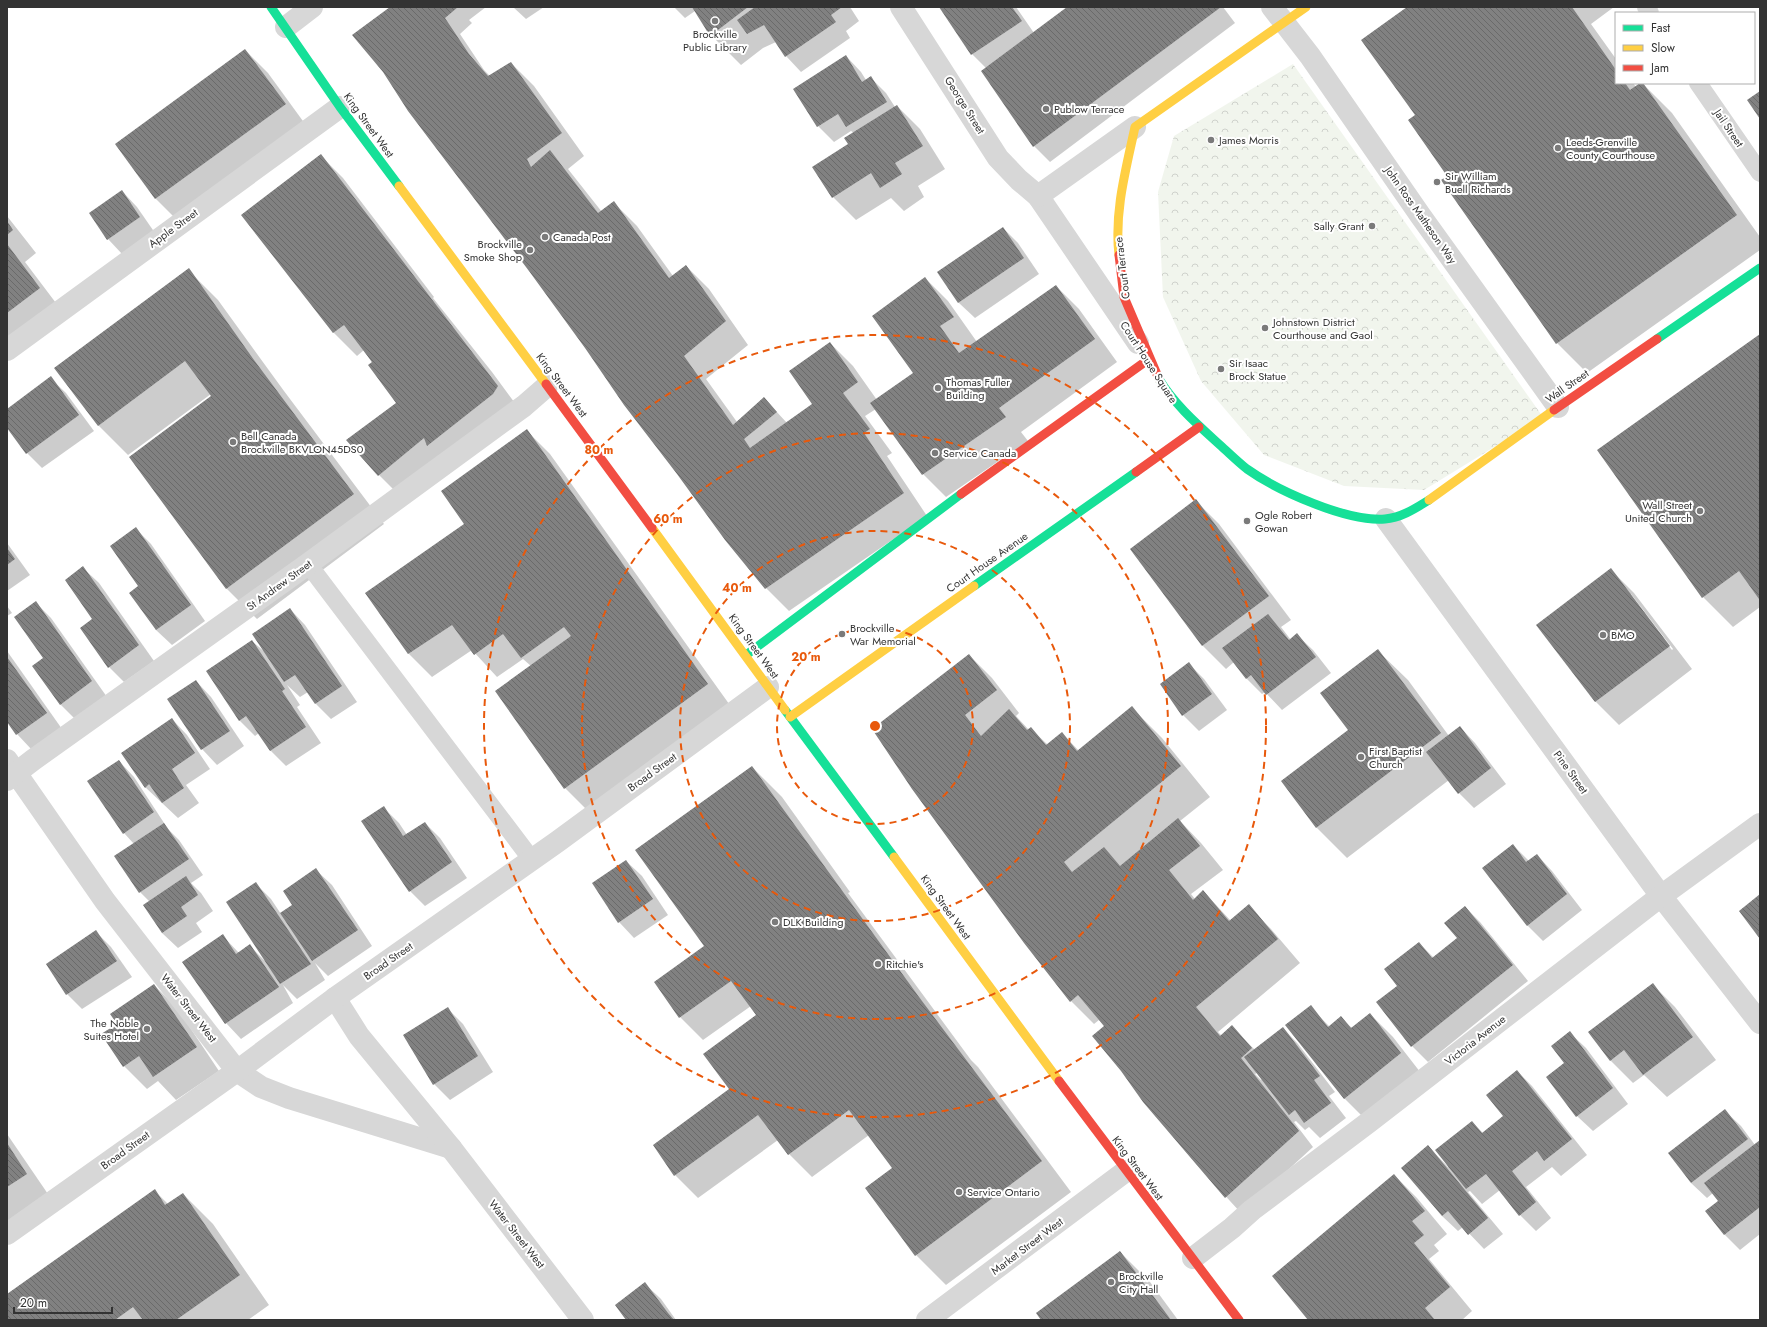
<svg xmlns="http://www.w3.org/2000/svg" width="1767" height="1327" font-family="Jost,sans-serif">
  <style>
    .park { fill: url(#park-crowns) }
    .shadow { fill: #0003; fill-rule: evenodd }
    .building { fill: url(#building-back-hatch) }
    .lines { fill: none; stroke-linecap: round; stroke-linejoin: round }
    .lane { stroke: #d7d7d7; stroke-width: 18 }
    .street { stroke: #d7d7d7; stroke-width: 22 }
    .fast { stroke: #16e098; stroke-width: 9 }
    .slow { stroke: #ffcf43; stroke-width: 9 }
    .jam { stroke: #f24e42; stroke-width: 9 }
    .ring { fill: none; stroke: #e8590c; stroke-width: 2; stroke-dasharray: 7 5 }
    .poi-dot { fill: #7a7a7a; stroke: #fff; stroke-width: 1.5 }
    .labels { text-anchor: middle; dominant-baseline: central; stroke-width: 4; stroke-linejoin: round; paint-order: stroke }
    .poi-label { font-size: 11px; fill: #333; stroke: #fff; text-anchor: start }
    .street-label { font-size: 11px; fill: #333; stroke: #fff }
    .centre { fill: #e8590c; stroke: #fff; stroke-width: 2 }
    .ring-label { font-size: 12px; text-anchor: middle; font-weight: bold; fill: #e8590c; stroke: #fff; stroke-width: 4; stroke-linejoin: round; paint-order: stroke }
  </style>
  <defs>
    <pattern id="park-crowns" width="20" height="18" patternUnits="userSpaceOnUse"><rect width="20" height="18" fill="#f1f5ed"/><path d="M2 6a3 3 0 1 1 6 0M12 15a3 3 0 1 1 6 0" fill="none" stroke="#cfd2cc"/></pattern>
    <pattern id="building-back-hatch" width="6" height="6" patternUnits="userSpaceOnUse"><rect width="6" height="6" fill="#818181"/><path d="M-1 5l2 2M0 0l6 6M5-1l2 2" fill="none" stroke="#6a6a6a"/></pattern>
  </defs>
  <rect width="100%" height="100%" fill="#fff"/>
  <path class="park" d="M1293,64l250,353 -119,73 -80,-4 -80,-31 -63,-74 -38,-84 -5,-105 16,-56z"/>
  <g class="shadow">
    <path d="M391,7h95l-17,13 3,3 -12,11 24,36 6,6 21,-13 23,23 50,70 -16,13 34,43 12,-9 23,23 36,50 13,-10 23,23 39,56 -42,34 31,43 27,-24 23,25 26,-19 17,-61 23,23 24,34 37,-26 11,-96 23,23 29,41 79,-56 23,23 38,53 -96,70 7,9 -82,56 -23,-23 -47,-65 -11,7 27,37 -5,3 40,60 -138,95 -23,-23 -40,-48z"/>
    <path d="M513,7h31l-18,12z"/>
    <path d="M674,7h176l9,14 -13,10 4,7 -49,34 -15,-16 -10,-14 -13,6 -22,17 -30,-30 -16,-24 -10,7z"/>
    <path d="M940,7h76l18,26 34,-26h155l12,16 -185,139 -16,-16 -52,-75 4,-3 -14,-14z"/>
    <path d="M1409,7h205l-23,17 25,35v24h17l3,4 6,-4 30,30 88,124v13l-173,123 -30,-30 -109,-167 -32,-61z"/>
    <path d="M245,50l23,23 40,55 -129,94 -23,-23 -39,-55z"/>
    <path d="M846,56l15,16 5,8 5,-2 15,15 9,14 2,-1 23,23 25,40 -27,17 6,11 -20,14 -13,-13 -35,22 -23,-23 21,-64 -3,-2 -17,11 -16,-16 -24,-37z"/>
    <path d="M320,155l23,23 91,119 -1,1 59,74 28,38 -118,88 -23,-23 19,-72 -34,-53 -7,6 -23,-23 -92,-118z"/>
    <path d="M122,191l15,16 18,26 -32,22 -15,-16z"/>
    <path d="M7,216l29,37 -11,9 37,49 -55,29z"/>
    <path d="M1003,228l15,15 21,31 -64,44 -16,-15 -20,-31z"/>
    <path d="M188,270l30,30 66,91 100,133 -127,95 -30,-30 -96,-131 82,-62 -2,-2 -83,61 -30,-30z"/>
    <path d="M1760,336v271l-27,20 -30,-30z"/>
    <path d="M50,378l16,15 28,38 -52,37 -15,-15 -20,-27v-16z"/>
    <path d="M527,431l23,23 187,261 -142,103 -30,-30 -34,-122 -8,-7 -26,18 -25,-27 -40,27 -23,-23 -42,-61 99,-69z"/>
    <path d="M1196,501l23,23 72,96 -10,7 10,13 6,-5 16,15 18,23 -49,37 -17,-18 -3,2 -15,-15 -13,-17 -8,7 -23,-23 -72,-96z"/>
    <path d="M136,529l15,15 54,77 -33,24 -16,-15 -17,-44z"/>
    <path d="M7,543l23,32 -23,16z"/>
    <path d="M83,568l16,15 55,78 -30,21 -15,-15 -15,-48z"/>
    <path d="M1611,570l23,23 58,76 -73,56 -23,-23 -58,-76zM1629,594h2l42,55 -1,1z"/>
    <path d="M36,603l15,15 56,79 -31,23 -16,-16 -16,-45z"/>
    <path d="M7,606l5,7 -5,3z"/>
    <path d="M290,609l15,16 52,77 -26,17 -15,-15 -8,-12 -8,5 -13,-12 13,20 -3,2 24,36 -35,23 -15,-15 -12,-18 -4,3 -16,-16 13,-79 14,12z"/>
    <path d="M7,651l55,78 -30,21 -15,-16 -10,-13z"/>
    <path d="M1378,651l30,29 41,56 11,-9 15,16 31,41 -32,24 -15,-15 -10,-13 -102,78 -30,-30 -35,-47 67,-51z"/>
    <path d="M969,655l23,23 27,35 -3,3 13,14 2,-1 17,16 14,-12 17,18 53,-43 30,30 48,59 -30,24 21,22 22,27 -32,24 4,5 8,-8 28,30 17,-15 23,23 29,34 -82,69 4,4 10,-9 23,23 28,-22 15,16 37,48 -6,4 17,22 -26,20 -11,-11 -4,3 -9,-9 -2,1 19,25 -72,66 -44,-48 -34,-41 -58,-97 -6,-7 -5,4 -23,-23 -158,-212zM1257,1073l5,6 -1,1 -6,-6z"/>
    <path d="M1189,664l15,15 23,31 -28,21 -16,-16 -22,-30z"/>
    <path d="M196,681l15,16 33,49 -27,19 -15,-16z"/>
    <path d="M172,719l15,16 23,34 -24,16 13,18 -21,15 -33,-31z"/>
    <path d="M119,761l15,16 34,52 11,11 24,35 -12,8 10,10 12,18 -17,12 6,9 -24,16 -16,-15 -12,-31 -10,-10 -24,-36 18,-12 -10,-11z"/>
    <path d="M752,767l30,30 68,95 -2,1 123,167 7,7 93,125 -125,93 -30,-30 -50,-67 27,-20 -24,-33 -57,42 -23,-23 -11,-14 -80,58 -23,-23 -21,-30 76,-56 28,-73 -7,-10 -48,34 -23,-23 26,-71z"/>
    <path d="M384,808l15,15 8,12 18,-12 15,15 27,40 -42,28 -15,-15z"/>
    <path d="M1513,845l16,16 8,-6 15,16 30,39 -39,31 -16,-16z"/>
    <path d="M626,861l16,15 26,39 -34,23 -15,-16z"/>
    <path d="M316,870l16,15 40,61 -44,30 -13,-13 10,17 -28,19 -14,-14 10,18 -52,36 -15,-16 -4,-88 17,18 10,-8 16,16 -10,-78 16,16 10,15 12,-9z"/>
    <path d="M1465,907l15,15 48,59 -100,81 -16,-16 -35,-44 21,-16 21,-43 15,15 24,-19z"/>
    <path d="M96,932l15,15 21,30 -50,32 -15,-15z"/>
    <path d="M1652,984l23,23 41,53 -49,37 -23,-22 -11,8 -23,-23z"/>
    <path d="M154,985l23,23 42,63 -43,29 -18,-19 -11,8 -23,-23 -5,-42z"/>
    <path d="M1310,1007l20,20 11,-9 11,10 18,-14 23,23 31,40 -57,44 -23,-23z"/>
    <path d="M448,1009l15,15 30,48 -43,28 -16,-16z"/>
    <path d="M1570,1033l16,15 42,56 -35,27 -16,-15 -11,-53z"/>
    <path d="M1517,1071l15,15 55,69 -26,21 -9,-9 -26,20 25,31 -15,13 -16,-16 -20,-25 -18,14 -12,-13 -2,1 35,42 -19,15 -21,-22 -5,4 -16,-15 -14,-70 20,21 1,-1 23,-44 11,11 21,-17z"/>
    <path d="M1725,1111l16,15 14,19 5,-4v93l-20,16 -16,-16 -5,-33 -6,-8 -6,5 -16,-15z"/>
    <path d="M7,1134l43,63 -43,29z"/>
    <path d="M1394,1175l23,23 30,36 -13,11 5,6 -10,8 43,52 -10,9h-152z"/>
    <path d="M155,1191l13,13 15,-10 30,30 56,81 -21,15h-241v-25z"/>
    <path d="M1120,1252l30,30 28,38h-136z"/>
    <path d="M645,1284l16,15 15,21h-49z"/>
  </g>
  <g class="building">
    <path d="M390,7h68l-13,11 24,36 19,22 23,-14 51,71 -35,26 4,8 19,-17 48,63 16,-12 55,77 17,-13 40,56 -42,35 49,69 31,-28 13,15 -33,27 6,9 62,-44 -23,-33 41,-29 28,40 -15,11 27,36 -6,4 40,60 -139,96 -40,-49 -48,-66 -53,-69 -39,-57 -56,-77 -121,-160 -25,-39 -31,-37z"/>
    <path d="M692,7h56l-38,29z"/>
    <path d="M755,7h87l-11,8 5,7 -51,35 -21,-32 -17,9 -10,-14z"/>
    <path d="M939,7h73l10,14 -51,34z"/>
    <path d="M1067,7h154l-188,140 -52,-76z"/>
    <path d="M1407,7h165l44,63v13h9l5,7 10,-7h3l94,132 -181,129 -115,-164 6,-4 -39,-56 7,-5 -54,-75z"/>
    <path d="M245,49l41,55 -131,95 -40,-55z"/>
    <path d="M846,55l16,27 9,-6 16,26 -41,25 -8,-13 -21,13 -24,-38z"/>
    <path d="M1760,91v28l-13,-19z"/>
    <path d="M897,105l26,41 -28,17 7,11 -22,14 -9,-15 -39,25 -20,-31 36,-23 -4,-6z"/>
    <path d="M321,154l177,232 -5,8 -66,52 -3,-8 -46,38 -32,-36 50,-37 -28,-38 4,-3 -28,-37 -11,8 -92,-118z"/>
    <path d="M122,190l18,27 -33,23 -18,-27z"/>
    <path d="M7,221l6,9 -6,5z"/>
    <path d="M1003,227l21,31 -66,45 -21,-31z"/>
    <path d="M7,244l33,44 -33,25z"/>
    <path d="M189,268l65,92 100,134 -128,95 -97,-132 82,-61 -26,-35 -87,65 -44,-58z"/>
    <path d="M925,277l29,40 -14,9 19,27 97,-68 39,54 -96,69 7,9 -84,58 -52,-72 43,-30 -41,-57z"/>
    <path d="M1760,334v264l-1,1 -20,-28 -37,27 -105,-148z"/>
    <path d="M51,376l28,39 -53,39 -19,-26v-19z"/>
    <path d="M527,429l181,255 -144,105 -69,-98 76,-55 -7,-9 -43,31 -18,-24 -29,21 -22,-30 -44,29 -43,-61 99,-69 -23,-33z"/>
    <path d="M1196,499l73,97 -67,50 -72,-97z"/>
    <path d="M136,527l55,78 -35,25 -27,-37 9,-7 -28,-40z"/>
    <path d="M7,548l8,11 -8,6z"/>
    <path d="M83,566l56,79 -31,23 -28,-40 12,-9 -27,-39z"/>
    <path d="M1611,568l59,78 -75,56 -59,-77z"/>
    <path d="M36,601l56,80 -32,24 -28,-39 11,-8 -29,-41z"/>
    <path d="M290,608l52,78 -27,18 -20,-29 -11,7 -32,-48z"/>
    <path d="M1268,614l21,26 8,-7 19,24 -50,38 -15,-20 -5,4 -24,-31z"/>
    <path d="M252,640l33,49 -3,2 24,36 -36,24 -24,-35 -7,5 -33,-50z"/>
    <path d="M1378,649l63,84 -125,95 -35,-47 67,-51 -28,-37z"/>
    <path d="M969,654l28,36 -32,25 16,21 28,-27 18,21 4,-3 15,18 16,-13 15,19 55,-45 49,60 -117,96 8,10 32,-25 16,19 58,-48 22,28 -31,24 24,30 10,-10 26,31 20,-17 29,35 -82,68 24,29 12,-11 20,23 -11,10 58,73 -74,67 -82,-96 -22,-31 -29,-35 12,-10 -26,-31 -8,7 -46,-59 -112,-154 -40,-60z"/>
    <path d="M7,657l40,56 -31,22 -9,-13z"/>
    <path d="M1189,662l23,32 -30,22 -22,-32z"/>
    <path d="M196,680l34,51 -29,19 -34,-51z"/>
    <path d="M172,718l23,35 -23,16 12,19 -22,15 -13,-19 -4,4 -24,-35z"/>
    <path d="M1460,726l31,42 -33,26 -32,-42z"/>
    <path d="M119,760l35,52 -31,22 -36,-53z"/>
    <path d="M752,766l167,231 123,164 -127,95 -50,-68 27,-20 -43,-58 -61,45 -30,-40 -84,61 -21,-31 76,-56 -26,-35 53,-39 -25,-34 -52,37 -25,-36 50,-36 -69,-96z"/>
    <path d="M384,806l19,30 22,-14 27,40 -43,30 -48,-71z"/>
    <path d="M164,823l25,36 -50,34 -25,-37z"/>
    <path d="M1513,844l13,18 11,-8 30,40 -40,32 -45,-58z"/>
    <path d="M626,860l27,39 -35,24 -26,-40z"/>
    <path d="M316,868l42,62 -46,31 -32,-48 12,-8 -9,-14z"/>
    <path d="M186,876l12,19 -17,12 6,9 -25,17 -19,-28z"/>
    <path d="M256,882l55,82 -31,20 -54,-82z"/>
    <path d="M1760,894v45l-21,-28z"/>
    <path d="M1465,906l48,59 -102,82 -35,-45 21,-16 -13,-17 35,-27 13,16 25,-20 -13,-15z"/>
    <path d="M96,930l21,31 -51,34 -20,-31z"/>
    <path d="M223,934l13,20 14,-10 29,43 -54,37 -43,-62z"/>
    <path d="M1653,983l40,54 -50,38 -19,-25 -14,11 -22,-29z"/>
    <path d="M154,984l43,63 -44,30 -14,-21 -16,11 -22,-33 16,-10 -7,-10z"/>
    <path d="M1311,1005l17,22 13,-11 10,12 19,-15 31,40 -57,46 -59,-74z"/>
    <path d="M448,1007l30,49 -45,29 -30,-50z"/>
    <path d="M1283,1027l37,49 -6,4 17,23 -27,20 -9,-13 -6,5 -45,-58z"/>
    <path d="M1570,1031l43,57 -37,29 -30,-40 18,-14 -13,-17z"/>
    <path d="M1517,1070l55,69 -28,22 -7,-10 -25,20 24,31 -17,14 -33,-42 -20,15 -31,-39 37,-29 10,12 21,-17 -17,-21z"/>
    <path d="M1725,1109l23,30 -57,44 -23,-30z"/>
    <path d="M1760,1140v67l-36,28 -19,-24 13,-10 -14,-18z"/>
    <path d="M7,1143l20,31 -20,13z"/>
    <path d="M1428,1145l60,73 -20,17 -20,-24 -6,5 -41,-48z"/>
    <path d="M1394,1174l31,37 -13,10 12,14 -10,8 36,44 -25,21 10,12h-127l-36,-44z"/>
    <path d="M155,1189l10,16 18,-12 57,82 -64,45h-33l-10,-13 -18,13h-108v-26z"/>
    <path d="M1120,1251l51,69h-130l-5,-7z"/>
    <path d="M645,1282l23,31 6,7h-48l-11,-15z"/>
  </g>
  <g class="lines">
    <g class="lane">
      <path d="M1646,7l4,6"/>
      <path d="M1698,83l62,90"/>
      <path d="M308,564l224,296"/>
    </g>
    <g class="street">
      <path d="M901,7l97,151 21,22 19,16 100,147"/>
      <path d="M1272,7l38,49 110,159 138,192"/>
      <path d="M286,27l26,-20"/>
      <path d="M1038,196l97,-69"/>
      <path d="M7,350l333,-243"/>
      <path d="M1386,519l275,377 99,127"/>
      <path d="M7,760l98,141 132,170 24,16 28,11 162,50"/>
      <path d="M7,780l26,-20 275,-196 216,-158 23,-20"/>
      <path d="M335,998l24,38 92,112 132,172"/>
      <path d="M7,1234l230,-163 98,-73 222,-156 211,-155"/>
      <path d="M1193,1258l39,-30 20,-18 117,-88 292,-226 99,-72"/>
      <path d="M927,1320l199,-149"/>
    </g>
    <g class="fast">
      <path d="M271,7l69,100 59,79"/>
      <path d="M1657,339l103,-71"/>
      <path d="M1159,379c16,26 38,45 61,66 9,8 18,17 27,24 31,22 100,53 138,50 16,-1 31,-11 44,-19"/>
      <path d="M974,586l162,-114"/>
      <path d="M746,655l215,-161"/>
      <path d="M785,710l109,147"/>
    </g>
    <g class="slow">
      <path d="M399,186l147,198"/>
      <path d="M1119,255c-5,-43 7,-86 16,-128l171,-120"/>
      <path d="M1429,500l125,-90"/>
      <path d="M652,528l133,182"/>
      <path d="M790,717l184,-131"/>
      <path d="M894,857l165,224"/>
    </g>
    <g class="jam">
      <path d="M1119,255l5,42 35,82"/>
      <path d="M546,384l106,144"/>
      <path d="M1554,410l103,-71"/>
      <path d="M1136,472l63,-45"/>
      <path d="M961,494l188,-135"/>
      <path d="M1059,1081l180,239"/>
    </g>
  </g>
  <g class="ring">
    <circle cx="875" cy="726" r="98"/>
    <circle cx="875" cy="726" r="195"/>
    <circle cx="875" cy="726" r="293"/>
    <circle cx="875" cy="726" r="391"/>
  </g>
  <g class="poi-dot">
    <circle cx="715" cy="21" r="4"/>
    <circle cx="1046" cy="109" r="4"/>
    <circle cx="1211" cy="140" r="4"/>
    <circle cx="1558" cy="148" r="4"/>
    <circle cx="1437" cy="182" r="4"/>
    <circle cx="1372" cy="226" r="4"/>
    <circle cx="545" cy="237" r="4"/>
    <circle cx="530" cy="250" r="4"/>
    <circle cx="1265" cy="328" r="4"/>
    <circle cx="1221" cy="369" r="4"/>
    <circle cx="938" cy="388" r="4"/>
    <circle cx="233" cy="442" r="4"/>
    <circle cx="935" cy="453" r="4"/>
    <circle cx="1700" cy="511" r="4"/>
    <circle cx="1247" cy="521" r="4"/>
    <circle cx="842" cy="634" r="4"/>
    <circle cx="1603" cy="635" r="4"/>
    <circle cx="1361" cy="757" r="4"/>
    <circle cx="775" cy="922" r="4"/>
    <circle cx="878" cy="964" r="4"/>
    <circle cx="147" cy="1029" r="4"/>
    <circle cx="959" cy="1192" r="4"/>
    <circle cx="1111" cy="1282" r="4"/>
  </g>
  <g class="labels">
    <g class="poi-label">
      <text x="715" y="34" text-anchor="middle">Brockville<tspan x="715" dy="13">Public Library</tspan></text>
      <text x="1054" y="109">Publow Terrace</text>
      <text x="1219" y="140">James Morris</text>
      <text x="1566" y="142">Leeds-Grenville<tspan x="1566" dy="13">County Courthouse</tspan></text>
      <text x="1445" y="176">Sir William<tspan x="1445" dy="13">Buell Richards</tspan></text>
      <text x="1364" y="226" text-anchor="end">Sally Grant</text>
      <text x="553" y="237">Canada Post</text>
      <text x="522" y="244" text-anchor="end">Brockville<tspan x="522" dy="13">Smoke Shop</tspan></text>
      <text x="1273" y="322">Johnstown District<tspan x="1273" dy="13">Courthouse and Gaol</tspan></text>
      <text x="1229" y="363">Sir Isaac<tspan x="1229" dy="13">Brock Statue</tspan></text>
      <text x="946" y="382">Thomas Fuller<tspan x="946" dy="13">Building</tspan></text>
      <text x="241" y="436">Bell Canada<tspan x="241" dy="13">Brockville BKVLON45DS0</tspan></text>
      <text x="943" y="453">Service Canada</text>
      <text x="1692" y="505" text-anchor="end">Wall Street<tspan x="1692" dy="13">United Church</tspan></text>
      <text x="1255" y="515">Ogle Robert<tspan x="1255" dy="13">Gowan</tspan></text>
      <text x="850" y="628">Brockville<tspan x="850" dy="13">War Memorial</tspan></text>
      <text x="1611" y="635">BMO</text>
      <text x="1369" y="751">First Baptist<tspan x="1369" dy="13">Church</tspan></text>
      <text x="783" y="922">DLK Building</text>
      <text x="886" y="964">Ritchie's</text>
      <text x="139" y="1023" text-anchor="end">The Noble<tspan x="139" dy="13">Suites Hotel</tspan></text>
      <text x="967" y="1192">Service Ontario</text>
      <text x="1119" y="1276">Brockville<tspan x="1119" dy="13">City Hall</tspan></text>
    </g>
    <g class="street-label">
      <text transform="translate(965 105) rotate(58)">George Street</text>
      <text transform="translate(369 125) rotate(54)">King Street West</text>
      <text transform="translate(1729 128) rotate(56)">Jail Street</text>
      <text transform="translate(1421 215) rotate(55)">John Ross Matheson Way</text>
      <text transform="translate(173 228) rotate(-36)">Apple Street</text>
      <text transform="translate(1122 268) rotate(-97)">Court Terrace</text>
      <text transform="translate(1149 362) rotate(57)">Court House Square</text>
      <text transform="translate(562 385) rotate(53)">King Street West</text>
      <text transform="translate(1567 386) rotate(-35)">Wall Street</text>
      <text transform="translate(987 562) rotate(-35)">Court House Avenue</text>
      <text transform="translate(279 585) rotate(-36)">St Andrew Street</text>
      <text transform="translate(754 646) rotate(54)">King Street West</text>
      <text transform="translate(652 772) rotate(-36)">Broad Street</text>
      <text transform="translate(1571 772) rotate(54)">Pine Street</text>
      <text transform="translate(946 907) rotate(54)">King Street West</text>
      <text transform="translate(388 961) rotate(-35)">Broad Street</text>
      <text transform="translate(189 1008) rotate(52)">Water Street West</text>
      <text transform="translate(1475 1040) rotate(-38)">Victoria Avenue</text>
      <text transform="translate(125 1150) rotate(-36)">Broad Street</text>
      <text transform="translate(1138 1168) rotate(53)">King Street West</text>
      <text transform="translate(517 1234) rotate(52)">Water Street West</text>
      <text transform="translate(1027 1246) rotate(-37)">Market Street West</text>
    </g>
  </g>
  <circle cx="875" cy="726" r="6" class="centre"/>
  <g class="ring-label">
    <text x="599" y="454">80 m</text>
    <text x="668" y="523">60 m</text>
    <text x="737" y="592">40 m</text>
    <text x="806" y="661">20 m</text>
  </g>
  <rect width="1767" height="1327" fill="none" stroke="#333333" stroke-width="16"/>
  <rect x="1615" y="12" width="140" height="72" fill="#ffffff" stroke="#adadad"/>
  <rect x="1623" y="25" width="20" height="6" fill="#16e098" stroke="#adadad"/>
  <text x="1651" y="32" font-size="12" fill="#333333">Fast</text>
  <rect x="1623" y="45" width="20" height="6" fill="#ffcf43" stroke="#adadad"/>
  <text x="1651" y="52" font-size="12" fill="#333333">Slow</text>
  <rect x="1623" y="65" width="20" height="6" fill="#f24e42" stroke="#adadad"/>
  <text x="1651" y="72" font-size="12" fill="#333333">Jam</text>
  <path d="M14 1307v6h98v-6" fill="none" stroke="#333333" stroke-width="2"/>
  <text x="20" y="1307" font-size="12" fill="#333333" stroke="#ffffff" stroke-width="3" paint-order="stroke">20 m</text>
</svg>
